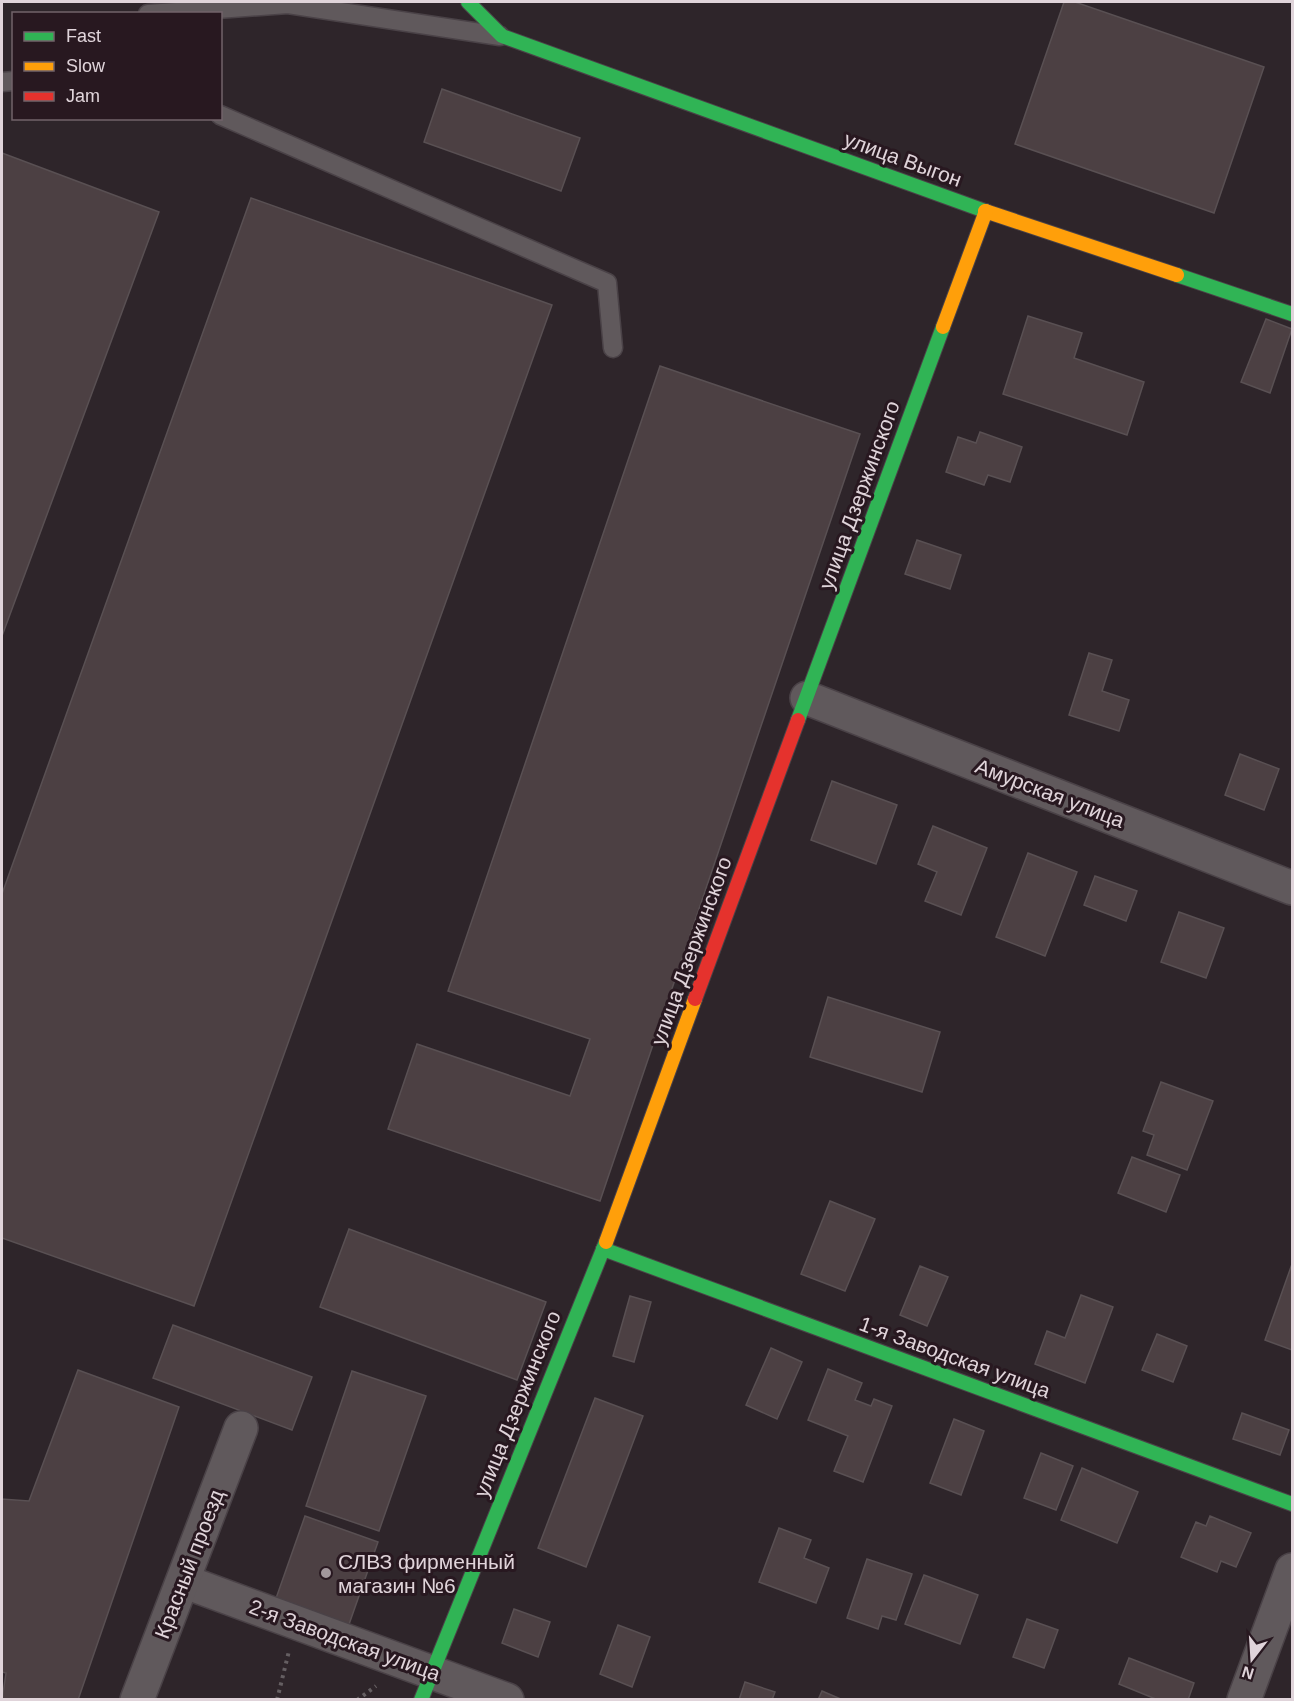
<svg xmlns="http://www.w3.org/2000/svg" width="1294" height="1701" font-family="Arial,sans-serif">
  <style>
    .building { fill: #4c4043; stroke: #595053; stroke-width: 1.5 }
    .lines { fill: none; stroke-linecap: round; stroke-linejoin: round }
    .lane-casing { stroke: #4a4247; stroke-width: 21 }
    .street-casing { stroke: #4a4247; stroke-width: 36 }
    .fast-casing { stroke: #4a4247; stroke-width: 16 }
    .slow-casing { stroke: #4a4247; stroke-width: 16 }
    .jam-casing { stroke: #4a4247; stroke-width: 16 }
    .path { stroke: #655f62; stroke-width: 4; stroke-dasharray: 3 4.5; stroke-linecap: butt }
    .lane { stroke: #60595c; stroke-width: 18 }
    .street { stroke: #60595c; stroke-width: 33 }
    .fast { stroke: #30b455; stroke-width: 14 }
    .slow { stroke: #ff9f0a; stroke-width: 14 }
    .jam { stroke: #e5322d; stroke-width: 14 }
    .poi-dot { fill: #a2979c; stroke: #281820; stroke-width: 2 }
    .labels { text-anchor: middle; dominant-baseline: central; stroke-width: 6; stroke-linejoin: round; paint-order: stroke }
    .street-label { font-size: 21px; fill: #e0d4da; stroke: #281820 }
    .poi-label { font-size: 21px; fill: #e0d4da; stroke: #281820; text-anchor: start }
  </style>
  <rect width="100%" height="100%" fill="#2e252a"/>
  <g class="building">
    <path d="M1064,2h11l189,65 -50,146 -199,-69z"/>
    <path d="M442,89l138,49 -19,53 -137,-49z"/>
    <path d="M2,153l157,59 -157,424z"/>
    <path d="M251,198l301,107 -358,1001 -192,-68v-344z"/>
    <path d="M1028,316l54,17 -8,25 70,24 -17,53 -124,-41z"/>
    <path d="M1266,319l26,10 -22,64 -29,-11z"/>
    <path d="M660,366l200,68 -260,767 -212,-72 29,-85 153,52 20,-57 -142,-48z"/>
    <path d="M980,432l42,15 -12,35 -22,-7 -4,10 -38,-13 12,-35 18,6z"/>
    <path d="M917,540l44,15 -11,34 -45,-15z"/>
    <path d="M1089,653l23,7 -10,31 27,9 -10,31 -50,-16z"/>
    <path d="M1240,754l39,15 -15,41 -39,-15z"/>
    <path d="M832,781l65,24 -21,59 -65,-24z"/>
    <path d="M933,826l54,22 -26,67 -36,-14 12,-29 -19,-8z"/>
    <path d="M1028,853l49,19 -32,84 -49,-19z"/>
    <path d="M1095,876l42,15 -11,30 -42,-16z"/>
    <path d="M1179,912l45,16 -18,50 -45,-16z"/>
    <path d="M828,997l112,35 -18,60 -112,-35z"/>
    <path d="M1161,1082l52,19 -26,69 -40,-15 7,-20 -11,-4z"/>
    <path d="M1132,1157l48,18 -14,37 -48,-19z"/>
    <path d="M830,1201l45,18 -30,72 -44,-17z"/>
    <path d="M349,1229l197,73 -29,78 -197,-73z"/>
    <path d="M1292,1264v86l-27,-10z"/>
    <path d="M920,1266l28,11 -21,49 -27,-11z"/>
    <path d="M1081,1295l32,12 -28,76 -50,-19 12,-33 18,7z"/>
    <path d="M630,1296l21,6 -17,60 -21,-6z"/>
    <path d="M173,1325l139,52 -20,53 -139,-52z"/>
    <path d="M1157,1334l30,12 -14,36 -31,-12z"/>
    <path d="M771,1348l31,14 -25,57 -31,-14z"/>
    <path d="M828,1369l34,14 -7,17 16,6 3,-7 18,7 -29,76 -29,-11 14,-35 -40,-16z"/>
    <path d="M78,1370l101,37 -101,293h-76l4,-27 -4,-1v-173l27,2z"/>
    <path d="M352,1371l74,25 -47,135 -73,-25z"/>
    <path d="M595,1398l48,18 -57,151 -48,-19z"/>
    <path d="M1242,1413l47,17 -9,25 -47,-16z"/>
    <path d="M954,1419l30,12 -23,64 -31,-12z"/>
    <path d="M1041,1453l32,13 -17,44 -32,-12z"/>
    <path d="M1082,1468l56,24 -21,51 -56,-23z"/>
    <path d="M305,1516l73,26 -31,88 -73,-26z"/>
    <path d="M1210,1516l41,17 -15,34 -15,-6 -4,11 -36,-15 15,-35 10,4z"/>
    <path d="M779,1528l32,12 -7,18 25,10 -13,35 -57,-21z"/>
    <path d="M867,1559l45,15 -16,46 -14,-4 -4,13 -31,-11z"/>
    <path d="M924,1575l54,20 -18,49 -55,-20z"/>
    <path d="M514,1609l36,13 -12,35 -36,-14z"/>
    <path d="M1027,1619l31,11 -14,38 -31,-11z"/>
    <path d="M618,1625l32,12 -18,50 -32,-13z"/>
    <path d="M1129,1658l65,25 -6,17h-30l-39,-16z"/>
    <path d="M745,1682l30,10 -3,8h-33z"/>
    <path d="M822,1691l21,9h-25z"/>
  </g>
  <g class="lines">
    <g class="lane-casing">
      <g id="lane">
        <path d="M148,14l140,-10 212,32"/>
        <path d="M2,82l12,-1"/>
        <path d="M220,115l387,168 6,65"/>
      </g>
    </g>
    <g class="street-casing">
      <g id="street">
        <path d="M807,698l485,190"/>
        <path d="M183,1581l324,119"/>
        <path d="M137,1700l104,-272"/>
        <path d="M1244,1700l48,-130"/>
      </g>
    </g>
    <g class="fast-casing">
      <g id="fast">
        <path d="M468,2l34,34 483,175"/>
        <path d="M1177,275l115,39"/>
        <path d="M798,720l145,-393"/>
        <path d="M603,1249l689,255"/>
        <path d="M421,1700l185,-458"/>
      </g>
    </g>
    <g class="slow-casing">
      <g id="slow">
        <path d="M985,211l192,64"/>
        <path d="M943,327l43,-116"/>
        <path d="M606,1242l89,-243"/>
      </g>
    </g>
    <g class="jam-casing">
      <path id="jam" d="M695,999l103,-279"/>
    </g>
    <g class="path">
      <path d="M277,1700l12,-49"/>
      <path d="M357,1700l19,-14"/>
    </g>
    <use href="#lane" class="lane"/>
    <use href="#street" class="street"/>
    <use href="#fast" class="fast"/>
    <use href="#slow" class="slow"/>
    <use href="#jam" class="jam"/>
  </g>
  <circle class="poi-dot" cx="326" cy="1573" r="6"/>
  <g class="labels">
    <g class="street-label">
      <text transform="translate(903 159) rotate(20)">улица Выгон</text>
      <text transform="translate(859 495) rotate(-70)">улица Дзержинского</text>
      <text transform="translate(1050 793) rotate(21)">Амурская улица</text>
      <text transform="translate(691 951) rotate(-70)">улица Дзержинского</text>
      <text transform="translate(955 1357) rotate(20)">1-я Заводская улица</text>
      <text transform="translate(517 1404) rotate(-68)">улица Дзержинского</text>
      <text transform="translate(189 1564) rotate(-69)">Красный проезд</text>
      <text transform="translate(345 1640) rotate(20)">2-я Заводская улица</text>
    </g>
    <g class="poi-label">
      <text x="338" y="1561">СЛВЗ фирменный<tspan x="338" dy="24">магазин №6</tspan></text>
    </g>
  </g>
  <rect width="1294" height="1701" fill="none" stroke="#e0d4da" stroke-width="6"/>
  <rect x="12" y="12" width="210" height="108" fill="#281820" stroke="#72636a" stroke-width="1.5"/>
  <rect x="24" y="32" width="30" height="9" fill="#30b455" stroke="#72636a" stroke-width="1.5"/>
  <text x="66" y="42" font-size="18" fill="#e0d4da">Fast</text>
  <rect x="24" y="62" width="30" height="9" fill="#ff9f0a" stroke="#72636a" stroke-width="1.5"/>
  <text x="66" y="72" font-size="18" fill="#e0d4da">Slow</text>
  <rect x="24" y="92" width="30" height="9" fill="#e5322d" stroke="#72636a" stroke-width="1.5"/>
  <text x="66" y="102" font-size="18" fill="#e0d4da">Jam</text>
  <g transform="translate(1252 1659) rotate(197)" stroke="#281820" stroke-width="4.5" paint-order="stroke">
  <path d="M0-4.5L10 22L0 15L-10 22Z" fill="#e0d4da"/>
  <text y="-9" font-size="16" font-weight="bold" text-anchor="middle" fill="#e0d4da">N</text>
  </g>
</svg>
